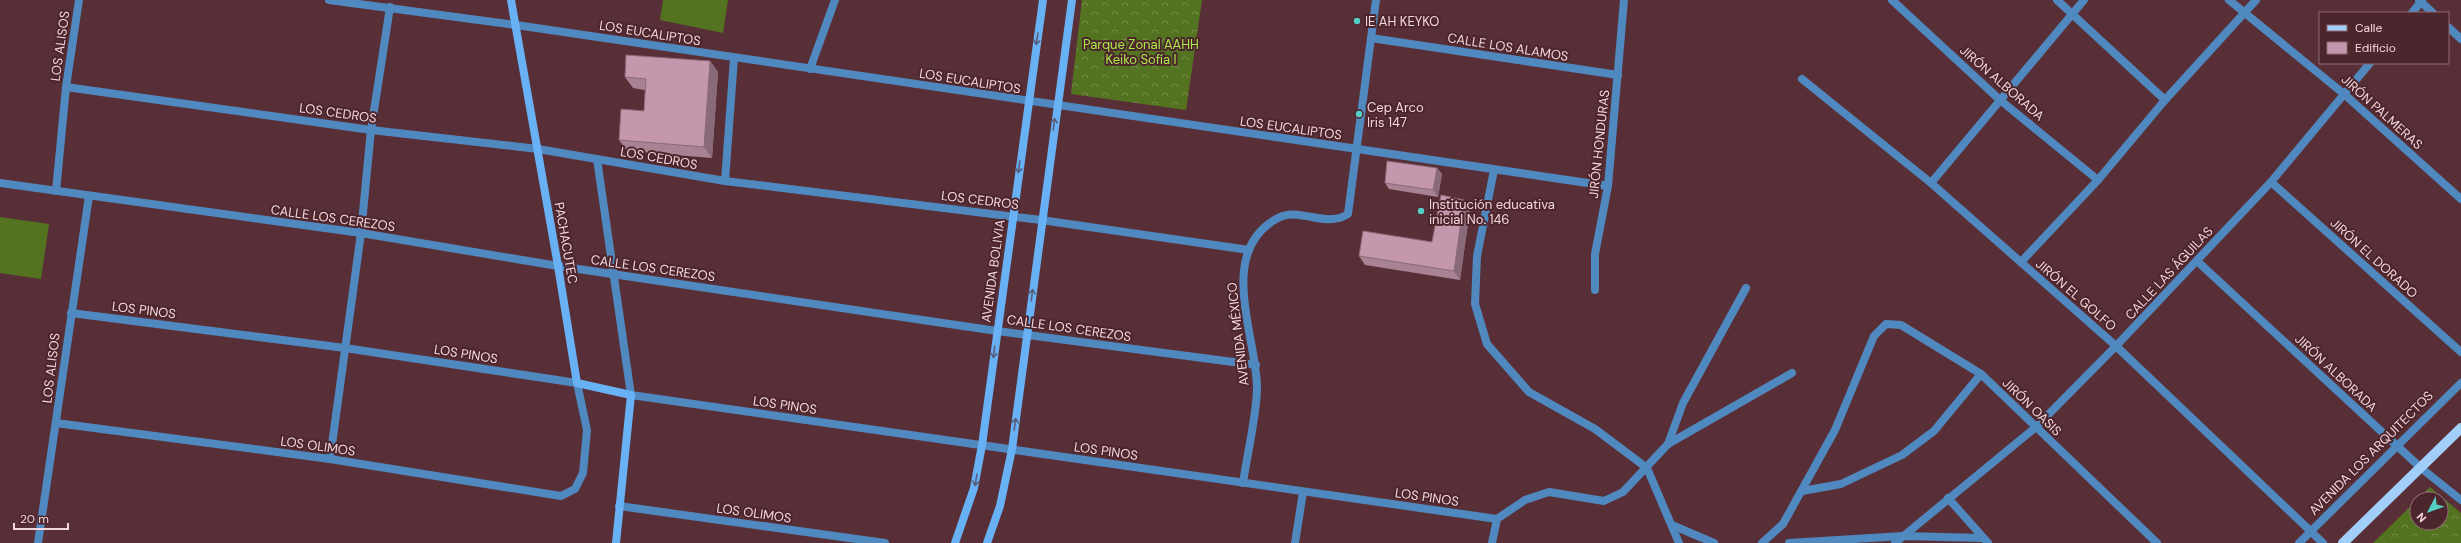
<svg xmlns="http://www.w3.org/2000/svg" width="2461" height="543" font-family="'DM Sans',sans-serif">
  <style>
    .grass { fill: #537321 }
    .forest { fill: url(#forest-crowns) }
    .lines { fill: none; stroke-linecap: round; stroke-linejoin: round }
    .lane { stroke: #5089bf; stroke-width: 8 }
    .street { stroke: #5089bf; stroke-width: 8 }
    .secondary { stroke: #69b1f5; stroke-width: 8 }
    .primary { stroke: #a2cefa; stroke-width: 10 }
    .wall { fill: #a98294 }
    .shaded-wall { fill: #896a78 }
    .building { fill: #c497ac; stroke: #896a78 }
    .oneway { stroke: #585d7d }
    .poi-dot { fill: #55cec5; stroke: #4d252d; stroke-width: 1.5 }
    .labels { text-anchor: middle; dominant-baseline: central; stroke-width: 4; stroke-linejoin: round; paint-order: stroke }
    .poi-label { font-size: 13px; fill: #f3d8db; stroke: #4d252d; text-anchor: start }
    .street-label { font-size: 13px; fill: #f3d8db; stroke: #4d252d }
    .park-label { font-size: 13px; fill: #aae948; stroke: #4d252d }
  </style>
  <defs>
    <pattern id="forest-crowns" width="20" height="18" patternUnits="userSpaceOnUse"><rect width="20" height="18" fill="#537321"/><path d="M2 6a3 3 0 1 1 6 0M12 15a3 3 0 1 1 6 0" fill="none" stroke="#758d4b"/></pattern>
  </defs>
  <rect width="100%" height="100%" fill="#592f37"/>
  <g class="grass">
    <path d="M663,0h65l-5,33 -63,-13z"/>
    <path d="M0,217l49,7 -8,55 -41,-6z"/>
  </g>
  <g class="forest">
    <path d="M1082,0h120l-16,110 -115,-16z"/>
    <path d="M2430,487l31,26v30h-88l44,-43v23h24v-24h-23z"/>
  </g>
  <g class="lines">
    <path class="lane" d="M2299,543l162,-160"/>
    <g class="street">
      <path d="M329,0l187,25 1092,161"/>
      <path d="M1892,0l108,100 98,80"/>
      <path d="M2057,0l108,100"/>
      <path d="M2229,0l115,94 117,105"/>
      <path d="M2419,0l14,13"/>
      <path d="M2412,13l10,-13"/>
      <path d="M2448,27l13,12"/>
      <path d="M1371,38l247,37"/>
      <path d="M810,69l25,-69"/>
      <path d="M1802,79l129,104 185,163 207,197"/>
      <path d="M66,87l305,43 167,19 187,32 316,39 208,30"/>
      <path d="M597,159l34,236 866,124"/>
      <path d="M1494,170l-17,86 -2,48 12,40 42,48 66,37 52,39 32,75"/>
      <path d="M725,181l9,-123"/>
      <path d="M2271,182l190,170"/>
      <path d="M0,183l361,50 197,33 439,65 259,34"/>
      <path d="M1931,183l153,-183"/>
      <path d="M56,191l10,-104 13,-87"/>
      <path d="M2197,261l224,207 40,32"/>
      <path d="M2021,262l77,-82 67,-80 91,-100"/>
      <path d="M1595,290v-36l13,-68 16,-186"/>
      <path d="M56,423l274,36 231,37 14,-7 8,-16 4,-43 -10,-47 -232,-35 -274,-35"/>
      <path d="M1668,444l15,-41 63,-115"/>
      <path d="M330,459l31,-226 10,-103 19,-123"/>
      <path d="M1243,483c4,-28 14,-69 14,-96 -1,-53 -41,-136 21,-169 21,-12 47,11 70,-4l28,-214"/>
      <path d="M1802,491l39,-7 61,-29 32,-24 47,-57"/>
      <path d="M1948,498l40,45"/>
      <path d="M619,506l266,37"/>
      <path d="M1672,525l42,18"/>
      <path d="M38,543l51,-347"/>
      <path d="M1295,543l8,-51"/>
      <path d="M1492,543l5,-24 28,-19 24,-8 55,9 19,-9 45,-48 124,-71"/>
      <path d="M1762,543l21,-19 52,-94 39,-94 12,-12 15,1 80,49 176,169"/>
      <path d="M1789,543l114,-7 80,2"/>
      <path d="M1895,543l141,-116 80,-81 155,-164 99,-119"/>
    </g>
    <g class="secondary">
      <path d="M511,0l47,266 19,117 54,12 -15,148"/>
      <path d="M955,543l19,-55 8,-43 61,-445"/>
      <path d="M987,543l13,-37 12,-57 60,-449"/>
    </g>
    <path class="primary" d="M2343,543l118,-115"/>
  </g>
  <g class="wall">
    <path d="M710,61l8,11 -6,86 -85,-7 -8,-11 25,-29 1,-21 -12,-2 -8,-11z"/>
    <path d="M1437,168l5,6 -4,23 -49,-8 -4,-6z"/>
    <path d="M1464,200l6,9 -10,71 -95,-15 -6,-9 73,-14z"/>
  </g>
  <g class="shaded-wall">
    <path d="M710,61l8,11 -6,86 -8,-11z"/>
    <path d="M1437,168l5,6 -4,23 -5,-7z"/>
    <path d="M1464,200l6,9 -10,71 -6,-9z"/>
  </g>
  <g class="building">
    <path d="M626,55l84,6 -6,86 -85,-7 2,-31 23,2 2,-32 -21,-2z"/>
    <path d="M1387,161l50,7 -4,22 -48,-7z"/>
    <path d="M1441,195l23,5 -10,71 -95,-15 4,-25 69,11z"/>
  </g>
  <defs><path id="oneway-shaft" d="M-6 0H5M1.5-3L5.5 0L1.5 3" fill="none" stroke-width="1.6" stroke-linecap="round" stroke-linejoin="round"/></defs>
  <g class="oneway">
    <use href="#oneway-shaft" transform="translate(1037 39) rotate(99)"/>
    <use href="#oneway-shaft" transform="translate(1054 124) rotate(-83)"/>
    <use href="#oneway-shaft" transform="translate(1019 167) rotate(98)"/>
    <use href="#oneway-shaft" transform="translate(1032 295) rotate(-83)"/>
    <use href="#oneway-shaft" transform="translate(994 352) rotate(97)"/>
    <use href="#oneway-shaft" transform="translate(1015 424) rotate(-83)"/>
    <use href="#oneway-shaft" transform="translate(976 480) rotate(100)"/>
  </g>
  <g class="poi-dot">
    <circle cx="1357" cy="21" r="4"/>
    <circle cx="1359" cy="114" r="4"/>
    <circle cx="1421" cy="211" r="4"/>
  </g>
  <g class="labels">
    <g class="poi-label">
      <text x="1365" y="21">IE AH KEYKO</text>
      <text x="1367" y="107">Cep Arco<tspan x="1367" dy="15">Iris 147</tspan></text>
      <text x="1429" y="204">Institución educativa<tspan x="1429" dy="15">inicial No. 146</tspan></text>
    </g>
    <g class="street-label">
      <text transform="translate(650 33) rotate(9)">LOS EUCALIPTOS</text>
      <text transform="translate(60 46) rotate(-82)">LOS ALISOS</text>
      <text transform="translate(1508 47) rotate(9)">CALLE LOS ALAMOS</text>
      <text transform="translate(970 81) rotate(9)">LOS EUCALIPTOS</text>
      <text transform="translate(2002 83) rotate(41)">JIRÓN ALBORADA</text>
      <text transform="translate(2382 112) rotate(42)">JIRÓN PALMERAS</text>
      <text transform="translate(338 113) rotate(8)">LOS CEDROS</text>
      <text transform="translate(1291 128) rotate(8)">LOS EUCALIPTOS</text>
      <text transform="translate(1599 144) rotate(-84)">JIRÓN HONDURAS</text>
      <text transform="translate(659 158) rotate(10)">LOS CEDROS</text>
      <text transform="translate(980 200) rotate(7)">LOS CEDROS</text>
      <text transform="translate(333 218) rotate(8)">CALLE LOS CEREZOS</text>
      <text transform="translate(566 243) rotate(80)">PACHACUTEC</text>
      <text transform="translate(2374 258) rotate(42)">JIRÓN EL DORADO</text>
      <text transform="translate(653 268) rotate(8)">CALLE LOS CEREZOS</text>
      <text transform="translate(993 271) rotate(-82)">AVENIDA BOLIVIA</text>
      <text transform="translate(2169 273) rotate(-47)">CALLE LAS ÁGUILAS</text>
      <text transform="translate(2076 295) rotate(41)">JIRÓN EL GOLFO</text>
      <text transform="translate(144 310) rotate(7)">LOS PINOS</text>
      <text transform="translate(1069 328) rotate(8)">CALLE LOS CEREZOS</text>
      <text transform="translate(1238 334) rotate(-97)">AVENIDA MÉXICO</text>
      <text transform="translate(466 354) rotate(9)">LOS PINOS</text>
      <text transform="translate(51 368) rotate(-83)">LOS ALISOS</text>
      <text transform="translate(2336 373) rotate(43)">JIRÓN ALBORADA</text>
      <text transform="translate(785 405) rotate(8)">LOS PINOS</text>
      <text transform="translate(2032 407) rotate(44)">JIRÓN OASIS</text>
      <text transform="translate(318 446) rotate(8)">LOS OLIMOS</text>
      <text transform="translate(1106 451) rotate(8)">LOS PINOS</text>
      <text transform="translate(2371 453) rotate(-45)">AVENIDA LOS ARQUITECTOS</text>
      <text transform="translate(1427 497) rotate(8)">LOS PINOS</text>
      <text transform="translate(754 513) rotate(8)">LOS OLIMOS</text>
    </g>
    <g class="park-label">
      <text x="1141" y="44">Parque Zonal AAHH<tspan x="1141" dy="15">Keiko Sofía I</tspan></text>
    </g>
  </g>
  <rect x="2319" y="12" width="130" height="52" fill="#4d252d" stroke="#8f6d73"/>
  <rect x="2327" y="25" width="20" height="6" fill="#a2cefa" stroke="#8f6d73"/>
  <text x="2355" y="32" font-size="12" fill="#f3d8db">Calle</text>
  <rect x="2327" y="42" width="20" height="12" fill="#c497ac" stroke="#8f6d73"/>
  <text x="2355" y="52" font-size="12" fill="#f3d8db">Edificio</text>
  <g transform="translate(2429 511) rotate(229)"><circle r="19" fill="#4d252d" stroke="#8f6d73"/>
  <path d="M0-3L7 15L0 10L-7 15Z" fill="#55cec5"/>
  <text y="-6" font-size="11" font-weight="bold" text-anchor="middle" fill="#f3d8db">N</text>
  </g>
  <path d="M14 523v6h54v-6" fill="none" stroke="#f3d8db" stroke-width="2"/>
  <text x="20" y="523" font-size="12" fill="#f3d8db" stroke="#4d252d" stroke-width="3" paint-order="stroke">20 m</text>
</svg>
